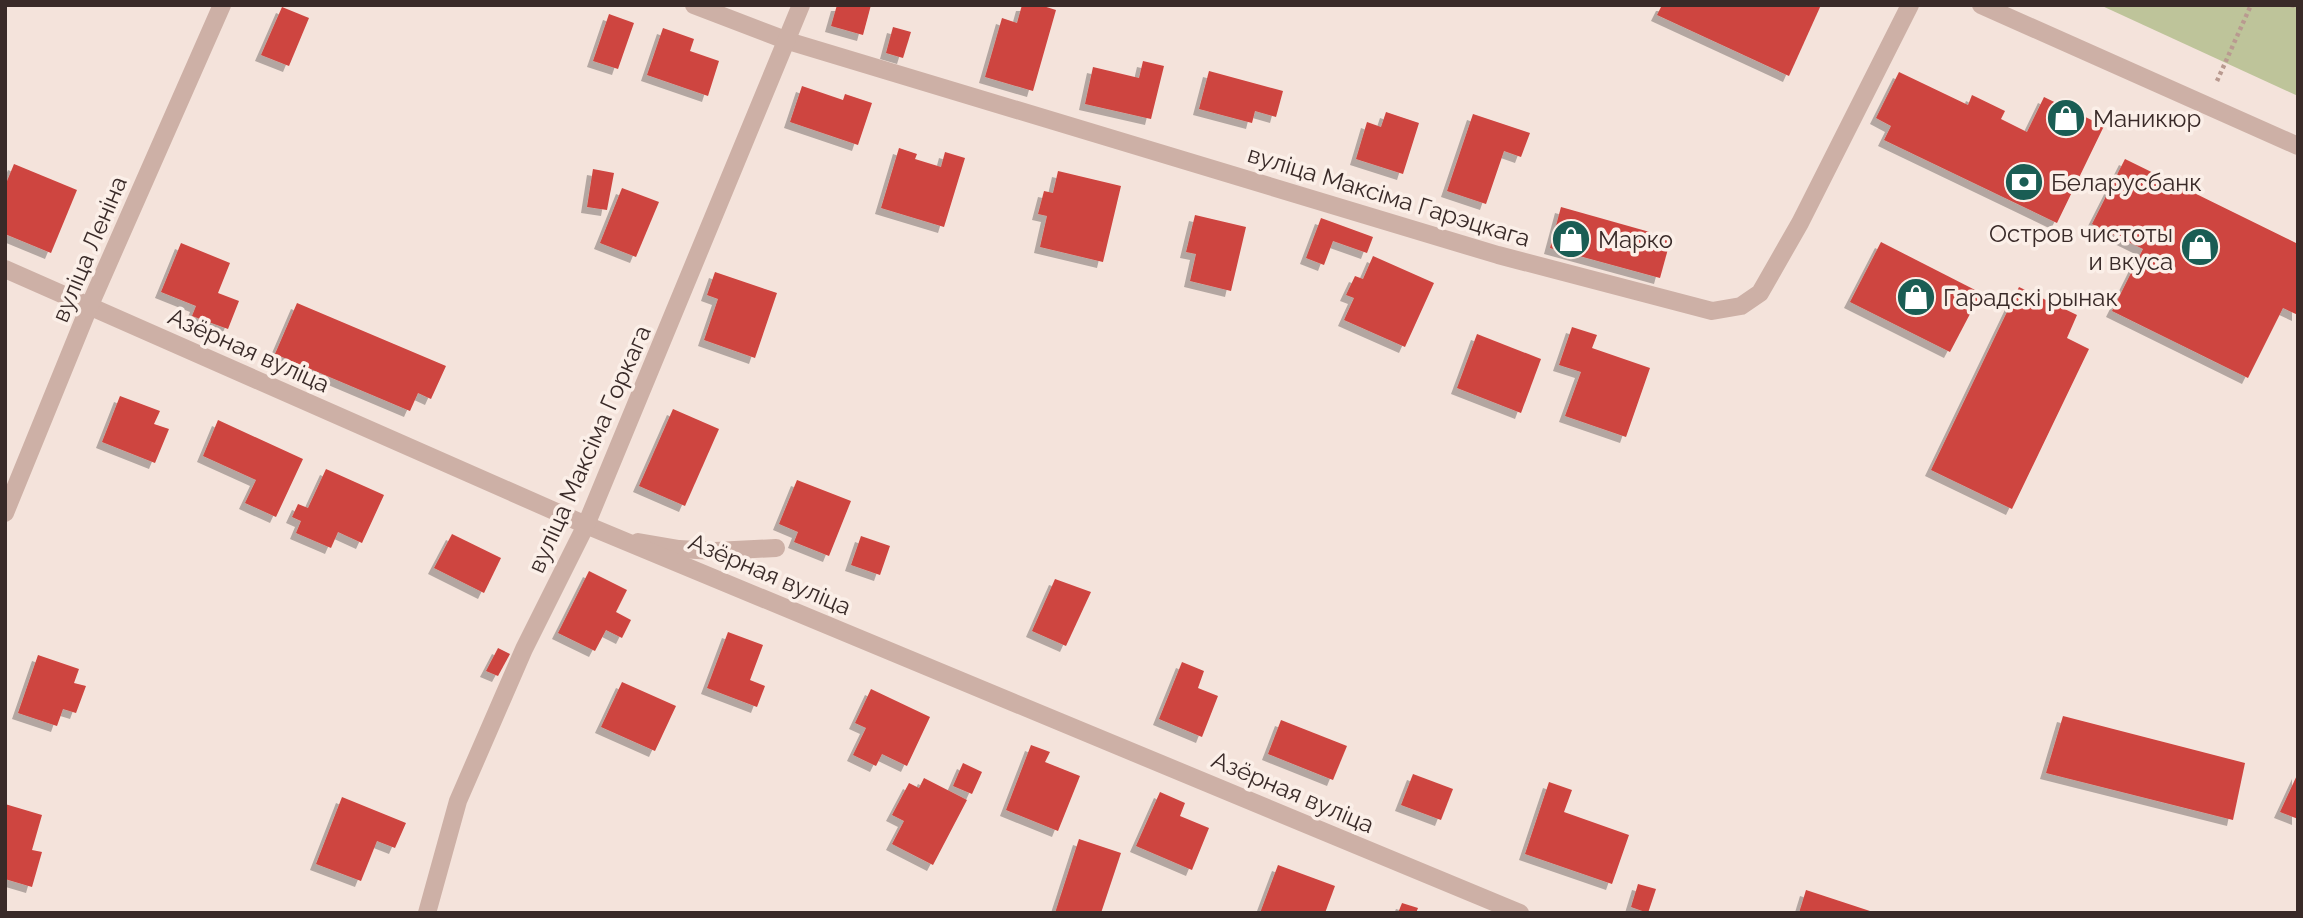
<svg xmlns="http://www.w3.org/2000/svg" width="2303" height="918" font-family="Raleway,sans-serif">
  <style>
    .green { fill: #bec49a }
    .building { fill: #ce453f; filter: url(#shadow) }
    .lines { fill: none; stroke-linecap: round; stroke-linejoin: round }
    .path { stroke: #b99a90; stroke-width: 4.5; stroke-dasharray: 3.5 3.5; stroke-linecap: butt }
    .service { stroke: #cdb0a6; stroke-width: 18 }
    .minor { stroke: #cdb0a6; stroke-width: 18 }
    .labels { text-anchor: middle; dominant-baseline: central; stroke-width: 7; stroke-linejoin: round; paint-order: stroke }
    .poi-label { font-size: 24px; fill: #392a28; stroke: #fbefe8; text-anchor: start }
    .street-label { font-size: 24px; fill: #392a28; stroke: #fbefe8 }
  </style>
  <defs>
    <filter id="shadow"><feDropShadow dx="-6" dy="6" stdDeviation="0" flood-color="#0004"/></filter>
  </defs>
  <rect width="100%" height="100%" fill="#f4e3db"/>
  <path class="green" d="M2100,5h198v91z"/>
  <g class="building">
    <path d="M837,5h34l-8,30 -32,-9z"/>
    <path d="M1022,5h18l16,5 -23,81 -48,-14 17,-59 15,5z"/>
    <path d="M1662,5h159l-32,71 -132,-61z"/>
    <path d="M282,7l27,11 -20,48 -28,-11z"/>
    <path d="M609,14l25,9 -16,46 -25,-8z"/>
    <path d="M893,27l18,5 -8,26 -17,-5z"/>
    <path d="M663,28l31,11 -4,12 29,10 -11,35 -61,-21z"/>
    <path d="M1143,61l21,5 -13,53 -66,-15 8,-37 46,11z"/>
    <path d="M1209,71l74,20 -7,26 -21,-6 -3,12 -53,-14z"/>
    <path d="M1899,72l69,33 4,-10 33,16 -4,8 26,13 17,-35 60,29 -47,97 -173,-83 7,-14 -15,-8z"/>
    <path d="M802,86l41,14 2,-6 27,9 -14,42 -68,-23z"/>
    <path d="M1386,112l33,11 -16,51 -47,-15 11,-37 14,5z"/>
    <path d="M1473,114l57,19 -9,24 -17,-6 -18,53 -39,-13z"/>
    <path d="M899,148l18,6 -2,5 26,8 4,-15 20,6 -21,69 -63,-19z"/>
    <path d="M2125,159l173,85v71l-15,-7 -35,70 -136,-67 31,-62 -51,-25z"/>
    <path d="M14,164l63,26 -26,63 -46,-19v-48z"/>
    <path d="M593,169l21,4 -7,37 -20,-3z"/>
    <path d="M1058,171l63,15 -18,76 -63,-15 7,-31 -9,-2 6,-23 9,2z"/>
    <path d="M622,188l37,14 -23,55 -36,-14z"/>
    <path d="M1561,207l110,31 -11,40 -110,-30z"/>
    <path d="M1195,215l51,12 -15,64 -41,-10 6,-27 -10,-2z"/>
    <path d="M1321,218l52,19 -6,16 -34,-12 -9,24 -18,-7z"/>
    <path d="M1881,242l100,51 -31,59 -100,-50z"/>
    <path d="M181,243l49,20 -12,30 21,8 -11,28 -36,-13 4,-10 -35,-14z"/>
    <path d="M1373,256l61,27 -29,64 -61,-27 10,-22 -8,-3 9,-19 8,3z"/>
    <path d="M715,272l62,21 -22,65 -51,-18 14,-41 -11,-4z"/>
    <path d="M2019,287l58,28 -10,23 22,11 -77,160 -81,-39z"/>
    <path d="M297,303l149,63 -15,33 -13,-6 -8,18 -135,-57z"/>
    <path d="M1572,327l25,8 -5,13 58,20 -24,69 -61,-21 16,-44 -22,-7z"/>
    <path d="M1477,334l64,25 -20,54 -64,-25z"/>
    <path d="M120,396l40,15 -6,13 15,5 -14,34 -53,-21z"/>
    <path d="M673,409l46,20 -34,77 -46,-20z"/>
    <path d="M218,420l85,39 -27,58 -31,-14 11,-23 -53,-24z"/>
    <path d="M326,469l58,26 -22,48 -24,-11 -7,16 -35,-15 5,-12 -9,-4 6,-13 10,4z"/>
    <path d="M797,480l54,21 -22,55 -35,-14 4,-10 -19,-8z"/>
    <path d="M452,534l49,24 -17,35 -50,-25z"/>
    <path d="M861,536l29,10 -10,29 -29,-10z"/>
    <path d="M589,571l38,19 -11,22 15,8 -9,18 -16,-8 -11,21 -37,-18z"/>
    <path d="M1055,579l36,13 -25,54 -34,-15z"/>
    <path d="M728,632l35,13 -13,35 15,6 -8,21 -50,-19z"/>
    <path d="M498,648l12,6 -12,22 -12,-5z"/>
    <path d="M38,655l41,14 -5,14 12,3 -10,27 -13,-4 -6,17 -39,-13z"/>
    <path d="M1182,662l22,9 -6,17 20,8 -16,41 -43,-18z"/>
    <path d="M622,682l54,24 -21,45 -54,-24z"/>
    <path d="M871,689l59,28 -23,49 -25,-12 -6,12 -23,-11 13,-27 -11,-5z"/>
    <path d="M2063,716l182,47 -12,57 -187,-47z"/>
    <path d="M1281,720l66,26 -14,34 -65,-26z"/>
    <path d="M1031,745l19,7 -5,10 35,14 -22,55 -52,-21z"/>
    <path d="M963,763l19,9 -10,22 -19,-8z"/>
    <path d="M2298,773v46l-18,-7z"/>
    <path d="M1413,774l40,15 -12,31 -40,-15z"/>
    <path d="M924,778l43,22 -34,65 -41,-21 12,-23 -12,-6 17,-32 10,5z"/>
    <path d="M1549,782l23,8 -8,22 65,23 -17,49 -87,-30z"/>
    <path d="M1160,792l25,11 -5,13 29,12 -17,42 -56,-24z"/>
    <path d="M342,797l64,26 -11,25 -18,-7 -16,40 -45,-17z"/>
    <path d="M5,804l37,11 -10,35 10,2 -10,35 -27,-8z"/>
    <path d="M1079,839l42,14 -20,60h-46z"/>
    <path d="M1278,865l57,21 -10,27h-65z"/>
    <path d="M1638,884l18,5 -8,24 -17,-6z"/>
    <path d="M1806,890l67,22v1h-74z"/>
    <path d="M1402,903l16,5 -2,5h-18z"/>
  </g>
  <g class="lines">
    <g class="path">
      <path d="M2291,5l7,1"/>
      <path d="M2217,81l34,-76"/>
    </g>
    <path class="service" d="M638,542l41,7 36,2 61,-3"/>
    <g class="minor">
      <path d="M694,5l94,36 710,214 214,56 29,-5 19,-13 40,-70 110,-218"/>
      <path d="M1981,5l317,141"/>
      <path d="M5,269l581,256 934,388"/>
      <path d="M5,513l84,-206 133,-302"/>
      <path d="M427,913l31,-112 66,-152 62,-124 215,-520"/>
    </g>
  </g>
  <defs>
    <g id="shop-disc" transform="scale(2.0125)"><circle r="9.5" fill="#1a5d54" stroke="#fbefe8"/><path d="M-5-2.5h2.3a2.7 3.5 0 0 1 5.4 0H5L5.5 6h-11ZM-1.5-2.5h3a1.5 2.3 0 0 0-3 0Z" fill="#fff"/></g>
    <g id="bank-disc" transform="scale(2.0125)"><circle r="9.5" fill="#1a5d54" stroke="#fbefe8"/><path d="M-6-4H6V4H-6ZM0-2.3a2.3 2.3 0 1 0 0 4.6a2.3 2.3 0 1 0 0-4.6Z" fill="#fff"/></g>
  </defs>
  <g fill-rule="evenodd">
    <use href="#shop-disc" x="2066" y="118"/>
    <use href="#bank-disc" x="2024" y="182"/>
    <use href="#shop-disc" x="1571" y="239"/>
    <use href="#shop-disc" x="2200" y="247"/>
    <use href="#shop-disc" x="1916" y="297"/>
  </g>
  <g class="labels">
    <g class="poi-label">
      <text x="2093" y="118">Маникюр</text>
      <text x="2051" y="182">Беларусбанк</text>
      <text x="2173" y="233" text-anchor="end">Остров чистоты<tspan x="2173" dy="28">и вкуса</tspan></text>
      <text x="1598" y="239">Марко</text>
      <text x="1943" y="297">Гарадскі рынак</text>
    </g>
    <g class="street-label">
      <text transform="translate(1389 196) rotate(17)">вуліца Максіма Гарэцкага</text>
      <text transform="translate(89 249) rotate(-67)">вуліца Леніна</text>
      <text transform="translate(249 350) rotate(24)">Азёрная вуліца</text>
      <text transform="translate(589 449) rotate(-66)">вуліца Максіма Горкага</text>
      <text transform="translate(770 574) rotate(23)">Азёрная вуліца</text>
      <text transform="translate(1293 792) rotate(23)">Азёрная вуліца</text>
    </g>
  </g>
  <rect width="2303" height="918" fill="none" stroke="#392a28" stroke-width="14"/>
</svg>
